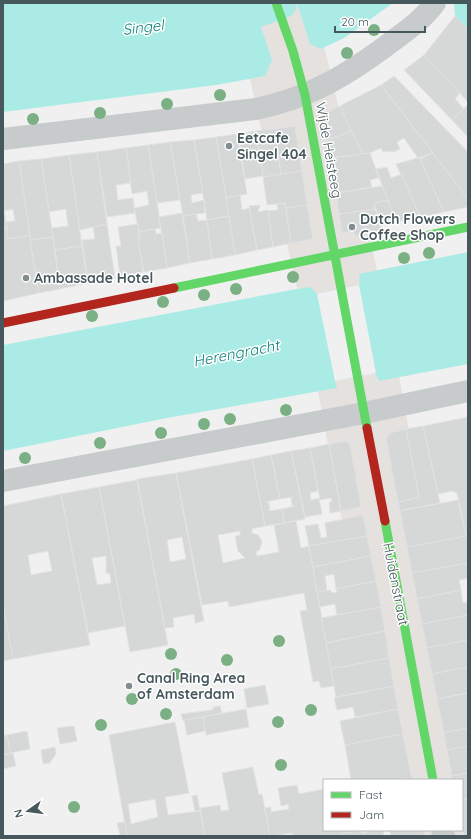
<svg xmlns="http://www.w3.org/2000/svg" width="471" height="839" font-family="Quicksand,sans-serif">
  <style>
    .commercial { fill: #e4e1de }
    .water { fill: #aaece5 }
    .pier { fill: #f0f0f0 }
    .lines { fill: none; stroke-linecap: round; stroke-linejoin: round }
    .canal { stroke: #aaece5; stroke-width: 32 }
    .building { fill: #d6d8d8; stroke: #e1e2e3; fill-rule: evenodd }
    .street { stroke: #c7cbcc; stroke-width: 22 }
    .fast { stroke: #63d668; stroke-width: 9 }
    .jam { stroke: #b3261e; stroke-width: 9 }
    .tree { fill: #7ab084 }
    .poi-dot { fill: #828d90; stroke: #fff; stroke-width: 1.5 }
    .labels { text-anchor: middle; dominant-baseline: central; stroke-width: 3; stroke-linejoin: round; paint-order: stroke }
    .poi-label { font-size: 14px; font-weight: bold; fill: #47585c; stroke: #fff; text-anchor: start }
    .street-label { font-size: 14px; fill: #47585c; stroke: #fff }
    .water-label { font-size: 15px; font-style: italic; fill: #108176; stroke: #fff }
  </style>
  <rect width="100%" height="100%" fill="#f0f0f0"/>
  <path class="commercial" d="M233,3h81l73,309 81,436v88h-67l-1,-6h62v-50h-72l-82,-443z"/>
  <g class="water">
    <path d="M3,3h250l19,57 -7,16 -49,9 -213,27z"/>
    <path d="M297,3h96l-49,35 -23,11 -11,-5z"/>
    <path d="M454,3h14v26l-13,-13z"/>
    <path d="M468,252v112l-89,17 -4,-8 -40,8 2,7 -170,30 -164,33v-106l288,-55 20,-3 6,7 43,-9 -1,-11z"/>
  </g>
  <path class="pier" d="M359,285l17,88 -41,8 -18,-87z"/>
  <g class="lines">
    <path class="canal" d="M212,18l43,-6 26,-9"/>
  </g>
  <g class="building">
    <path d="M455,16l13,13v73l-44,-47z"/>
    <path d="M424,55l36,38 -5,6 9,10 -12,11 -48,-50z"/>
    <path d="M394,76l74,76v47l-87,-114z"/>
    <path d="M381,85l52,68 -15,5 -14,-20 -7,4 3,7 -6,3 -8,-1 -3,1 -2,-4 -11,5 -8,1 -22,-48z"/>
    <path d="M468,105v32l-16,-17z"/>
    <path d="M340,106l12,25 -28,10 -2,-16 4,-1 -2,-10z"/>
    <path d="M295,126l7,45 -21,4 -6,-46z"/>
    <path d="M275,129l6,46 -18,2 -7,-46z"/>
    <path d="M256,131l7,45 -18,3 -7,-45z"/>
    <path d="M352,131l10,23 -31,4 -3,-18z"/>
    <path d="M237,134l10,60 -21,4 -10,-61z"/>
    <path d="M216,137l13,79 -22,4 -13,-80z"/>
    <path d="M194,140l9,53 -12,2 1,8 12,-3 1,13 -22,3 -13,-74z"/>
    <path d="M170,142l10,58 -23,3 -9,-58z"/>
    <path d="M148,145l13,83 -22,4 -5,-24 15,-3 -2,-14 -15,3 -6,-46z"/>
    <path d="M126,148l5,35 -15,2 2,15 15,-2 2,15 -28,4 -10,-65z"/>
    <path d="M97,152l10,72 -27,6 -11,-75z"/>
    <path d="M370,153l9,25 -9,2 2,7 -36,6 -5,-35z"/>
    <path d="M433,153l35,46v8l-24,5 -24,-53z"/>
    <path d="M69,155l13,91 -27,4 -4,-22 17,-2 -2,-17 -17,3 -8,-53z"/>
    <path d="M418,158l2,1 24,53 -24,5 -24,-53z"/>
    <path d="M41,159l12,78 -23,3 -11,-79z"/>
    <path d="M19,161l11,75 -22,3 -2,-17 9,-1 -2,-12 -9,2 -1,-47z"/>
    <path d="M387,167l4,11 11,-4 18,43 -24,5 -20,-53z"/>
    <path d="M302,171l5,34 -21,3 -1,-5 -18,2 -4,-28z"/>
    <path d="M382,186l6,14 -14,3 1,6 -36,5 -3,-21z"/>
    <path d="M240,195l2,15 8,-2 7,42 -22,5 -9,-57z"/>
    <path d="M388,200l8,22 -15,3 -7,-22z"/>
    <path d="M285,203l6,40 -18,4 -5,-36 10,-1 -1,-6z"/>
    <path d="M3,204l4,24h-4z"/>
    <path d="M260,205l-2,7 10,-2 5,37 -16,3 -8,-44z"/>
    <path d="M307,205l6,34 -22,4 -5,-35z"/>
    <path d="M375,209l7,21 -27,6 -2,-5 -11,2 -3,-19z"/>
    <path d="M182,213l8,50 -23,5 -8,-51z"/>
    <path d="M196,214l2,7 9,-1 5,39 -22,4 -7,-47z"/>
    <path d="M229,216l6,39 -23,4 -5,-39z"/>
    <path d="M107,224l8,54 -27,5 -6,-43 13,-1 -2,-12z"/>
    <path d="M138,224l5,48 -23,4 -4,-30h5l-3,-19z"/>
    <path d="M3,228h4l1,11 22,-3 9,57 -36,8z"/>
    <path d="M155,229l1,5 6,-1 5,35 -23,4 -6,-31h2l-1,-9z"/>
    <path d="M53,237l7,52 -21,4 -9,-53z"/>
    <path d="M82,246l6,37 -28,6 -5,-39z"/>
    <path d="M468,417v146l-56,10 -5,-26 59,-11 -9,-43 -5,-2 -14,3 -15,-68z"/>
    <path d="M423,426l17,77 -40,8 -2,-9 21,-5 -13,-68z"/>
    <path d="M406,429l13,68 -21,5 -12,-63 4,-6z"/>
    <path d="M346,441l4,3 11,63 -20,4 -12,-67z"/>
    <path d="M329,444l12,67 -11,2 -1,-10 3,-2 -1,-3 -11,2 -10,-52z"/>
    <path d="M310,448l8,43 -8,2 1,7 8,-2 3,16 -17,3 -14,-66z"/>
    <path d="M291,451l14,68 -21,4 -2,-14 13,-3 -3,-1 -1,-7 2,-1 -13,2 -9,-44z"/>
    <path d="M271,455l9,44 -14,3 3,1 1,6 -2,2 14,-2 2,14 -19,3 -13,-67z"/>
    <path d="M252,459l13,67 -13,3v4l6,2 4,6 -2,8 -4,3 1,4 22,-4 -5,-27 22,-4 5,27 8,-2 25,140 -13,2 -2,-7 -6,1 -13,-71 7,-1 -3,-17 -75,14 -1,-6 -26,4 -26,-132zM240,531v4l-5,1 3,15 7,7 -22,5 -5,-28z"/>
    <path d="M176,473l28,148 -9,2 -1,-9 -21,4 1,9 -9,1 -28,-149zM182,537l4,22 -16,3 -3,-22z"/>
    <path d="M137,480l31,165 -38,7 -31,-165z"/>
    <path d="M99,487l26,139 -37,7 -27,-139zM106,556v17l4,1 1,9 -14,2 -5,-27z"/>
    <path d="M61,494l29,151 -77,14 -10,-54v-99zM48,551l4,20 -21,4 -3,-20z"/>
    <path d="M458,500l8,36 -59,11 -7,-36z"/>
    <path d="M363,515l4,21 -58,10 -4,-20 13,-2 3,14 6,-1 -2,-14z"/>
    <path d="M367,536l4,20 -58,11 -4,-21z"/>
    <path d="M371,556l5,25 -40,8 -2,-15 -9,2 2,15 -10,1 -4,-25z"/>
    <path d="M468,563v15l-9,2 2,10 -44,9 -5,-26z"/>
    <path d="M376,581l5,26 -44,8 -2,-11 -15,3 -3,-15 13,-2 2,3 5,-1 -1,-3z"/>
    <path d="M461,590l2,13 5,-1v13l-46,9 -5,-25z"/>
    <path d="M3,605l10,54 -10,2z"/>
    <path d="M381,607l4,24 -59,12 -5,-25z"/>
    <path d="M468,615v25l-41,8 -5,-24z"/>
    <path d="M385,631l4,27 -58,11 -5,-26z"/>
    <path d="M468,640v27l-36,7 -5,-26z"/>
    <path d="M389,658l5,28 -58,11 -5,-28z"/>
    <path d="M468,667v26l-31,6 -5,-25z"/>
    <path d="M265,685l4,19 -22,4 -3,-19z"/>
    <path d="M394,686l4,23 -43,8 -2,-10 -16,3 -3,-12z"/>
    <path d="M468,693v35l-24,5 -7,-34z"/>
    <path d="M220,706l2,7 -39,8 -2,-7 31,-4 2,-3z"/>
    <path d="M246,709l3,18 -43,8 -3,-18z"/>
    <path d="M398,709l5,25 -58,11 -5,-24z"/>
    <path d="M203,717l2,14 -18,4 -3,-15z"/>
    <path d="M175,722l14,71 -24,4 3,18 32,-4 5,25h-78l-18,-101zM155,799l3,18 -27,7 -3,-20z"/>
    <path d="M74,726l3,15 -17,3 -3,-16z"/>
    <path d="M468,728v18l-21,4 -3,-17z"/>
    <path d="M27,731l3,18 -20,4 -3,-18z"/>
    <path d="M3,734l1,1h3l3,18 -7,2z"/>
    <path d="M403,734l9,45 -61,1 -6,-35z"/>
    <path d="M468,746v27l-16,3 -5,-26z"/>
    <path d="M55,747l1,7 -6,9 -7,1 -2,-14z"/>
    <path d="M13,753l3,13 -13,3v-14z"/>
    <path d="M253,767l6,28 3,-1 8,42h-65l-5,-28 20,-3 1,6 8,-1 -7,-37z"/>
    <path d="M468,773v26l-6,1v-20h-9l-1,-4z"/>
    <path d="M297,785l2,9 25,-5v41h37l-19,4 1,2h-50l-1,-3 -22,3 -5,-28 6,-1v5l18,-3 -1,-5 -7,2 -3,-18z"/>
    <path d="M197,795l3,16h-5l-3,-15z"/>
    <path d="M468,799v37h-4l-2,-10v-26z"/>
    <path d="M125,822l2,14h-10l3,-2 -3,-11z"/>
    <path d="M361,830h1l1,6h-20l-1,-2z"/>
    <path d="M377,830h6l1,6h-21l-1,-3z"/>
    <path d="M390,830h33l2,6h-34z"/>
  </g>
  <g class="lines">
    <g class="street">
      <path d="M3,139l253,-30c56,-12 93,-35 138,-69 15,-11 30,-22 41,-37"/>
      <path d="M3,481l361,-68 104,-22"/>
      <path d="M442,830l2,6"/>
    </g>
    <g class="fast">
      <path d="M276,3l17,48 12,44 62,333"/>
      <path d="M174,288l294,-61"/>
      <path d="M385,521l48,259"/>
    </g>
    <g class="jam">
      <path d="M3,323l171,-35"/>
      <path d="M367,428l18,93"/>
    </g>
  </g>
  <g class="tree">
    <circle cx="374" cy="30" r="6"/>
    <circle cx="347" cy="53" r="6"/>
    <circle cx="220" cy="95" r="6"/>
    <circle cx="167" cy="104" r="6"/>
    <circle cx="100" cy="113" r="6"/>
    <circle cx="33" cy="119" r="6"/>
    <circle cx="429" cy="253" r="6"/>
    <circle cx="404" cy="258" r="6"/>
    <circle cx="293" cy="277" r="6"/>
    <circle cx="236" cy="289" r="6"/>
    <circle cx="204" cy="295" r="6"/>
    <circle cx="163" cy="302" r="6"/>
    <circle cx="92" cy="316" r="6"/>
    <circle cx="286" cy="410" r="6"/>
    <circle cx="230" cy="419" r="6"/>
    <circle cx="204" cy="424" r="6"/>
    <circle cx="161" cy="433" r="6"/>
    <circle cx="100" cy="443" r="6"/>
    <circle cx="25" cy="458" r="6"/>
    <circle cx="279" cy="641" r="6"/>
    <circle cx="171" cy="654" r="6"/>
    <circle cx="227" cy="660" r="6"/>
    <circle cx="176" cy="674" r="6"/>
    <circle cx="132" cy="699" r="6"/>
    <circle cx="311" cy="710" r="6"/>
    <circle cx="166" cy="714" r="6"/>
    <circle cx="278" cy="722" r="6"/>
    <circle cx="101" cy="725" r="6"/>
    <circle cx="281" cy="765" r="6"/>
    <circle cx="74" cy="807" r="6"/>
  </g>
  <g class="poi-dot">
    <circle cx="229" cy="146" r="4"/>
    <circle cx="352" cy="227" r="4"/>
    <circle cx="26" cy="278" r="4"/>
    <circle cx="129" cy="686" r="4"/>
  </g>
  <g class="labels">
    <g class="poi-label">
      <text x="237" y="138">Eetcafe<tspan x="237" dy="16">Singel 404</tspan></text>
      <text x="360" y="219">Dutch Flowers<tspan x="360" dy="16">Coffee Shop</tspan></text>
      <text x="34" y="278">Ambassade Hotel</text>
      <text x="137" y="678">Canal Ring Area<tspan x="137" dy="16">of Amsterdam</tspan></text>
    </g>
    <g class="street-label">
      <text transform="translate(329 150) rotate(80)">Wijde Heisteeg</text>
      <text transform="translate(396 584) rotate(79)">Huidenstraat</text>
    </g>
    <g class="water-label">
      <text transform="translate(143 27) rotate(-7)">Singel</text>
      <text transform="translate(236 353) rotate(-11)">Herengracht</text>
    </g>
  </g>
  <rect width="471" height="839" fill="none" stroke="#47585c" stroke-width="8"/>
  <rect x="323" y="779" width="140" height="52" fill="#ffffff" stroke="#b5bcbe"/>
  <rect x="331" y="792" width="20" height="6" fill="#63d668" stroke="#b5bcbe"/>
  <text x="359" y="799" font-size="12" fill="#47585c">Fast</text>
  <rect x="331" y="812" width="20" height="6" fill="#b3261e" stroke="#b5bcbe"/>
  <text x="359" y="819" font-size="12" fill="#47585c">Jam</text>
  <g transform="translate(28 811) rotate(256)" stroke="#ffffff" stroke-width="3" paint-order="stroke">
  <path d="M0-3L7 15L0 10L-7 15Z" fill="#47585c"/>
  <text y="-6" font-size="11" font-weight="bold" text-anchor="middle" fill="#47585c">N</text>
  </g>
  <path d="M335 26v6h90v-6" fill="none" stroke="#47585c" stroke-width="2"/>
  <text x="341" y="26" font-size="12" fill="#47585c" stroke="#ffffff" stroke-width="3" paint-order="stroke">20 m</text>
</svg>
